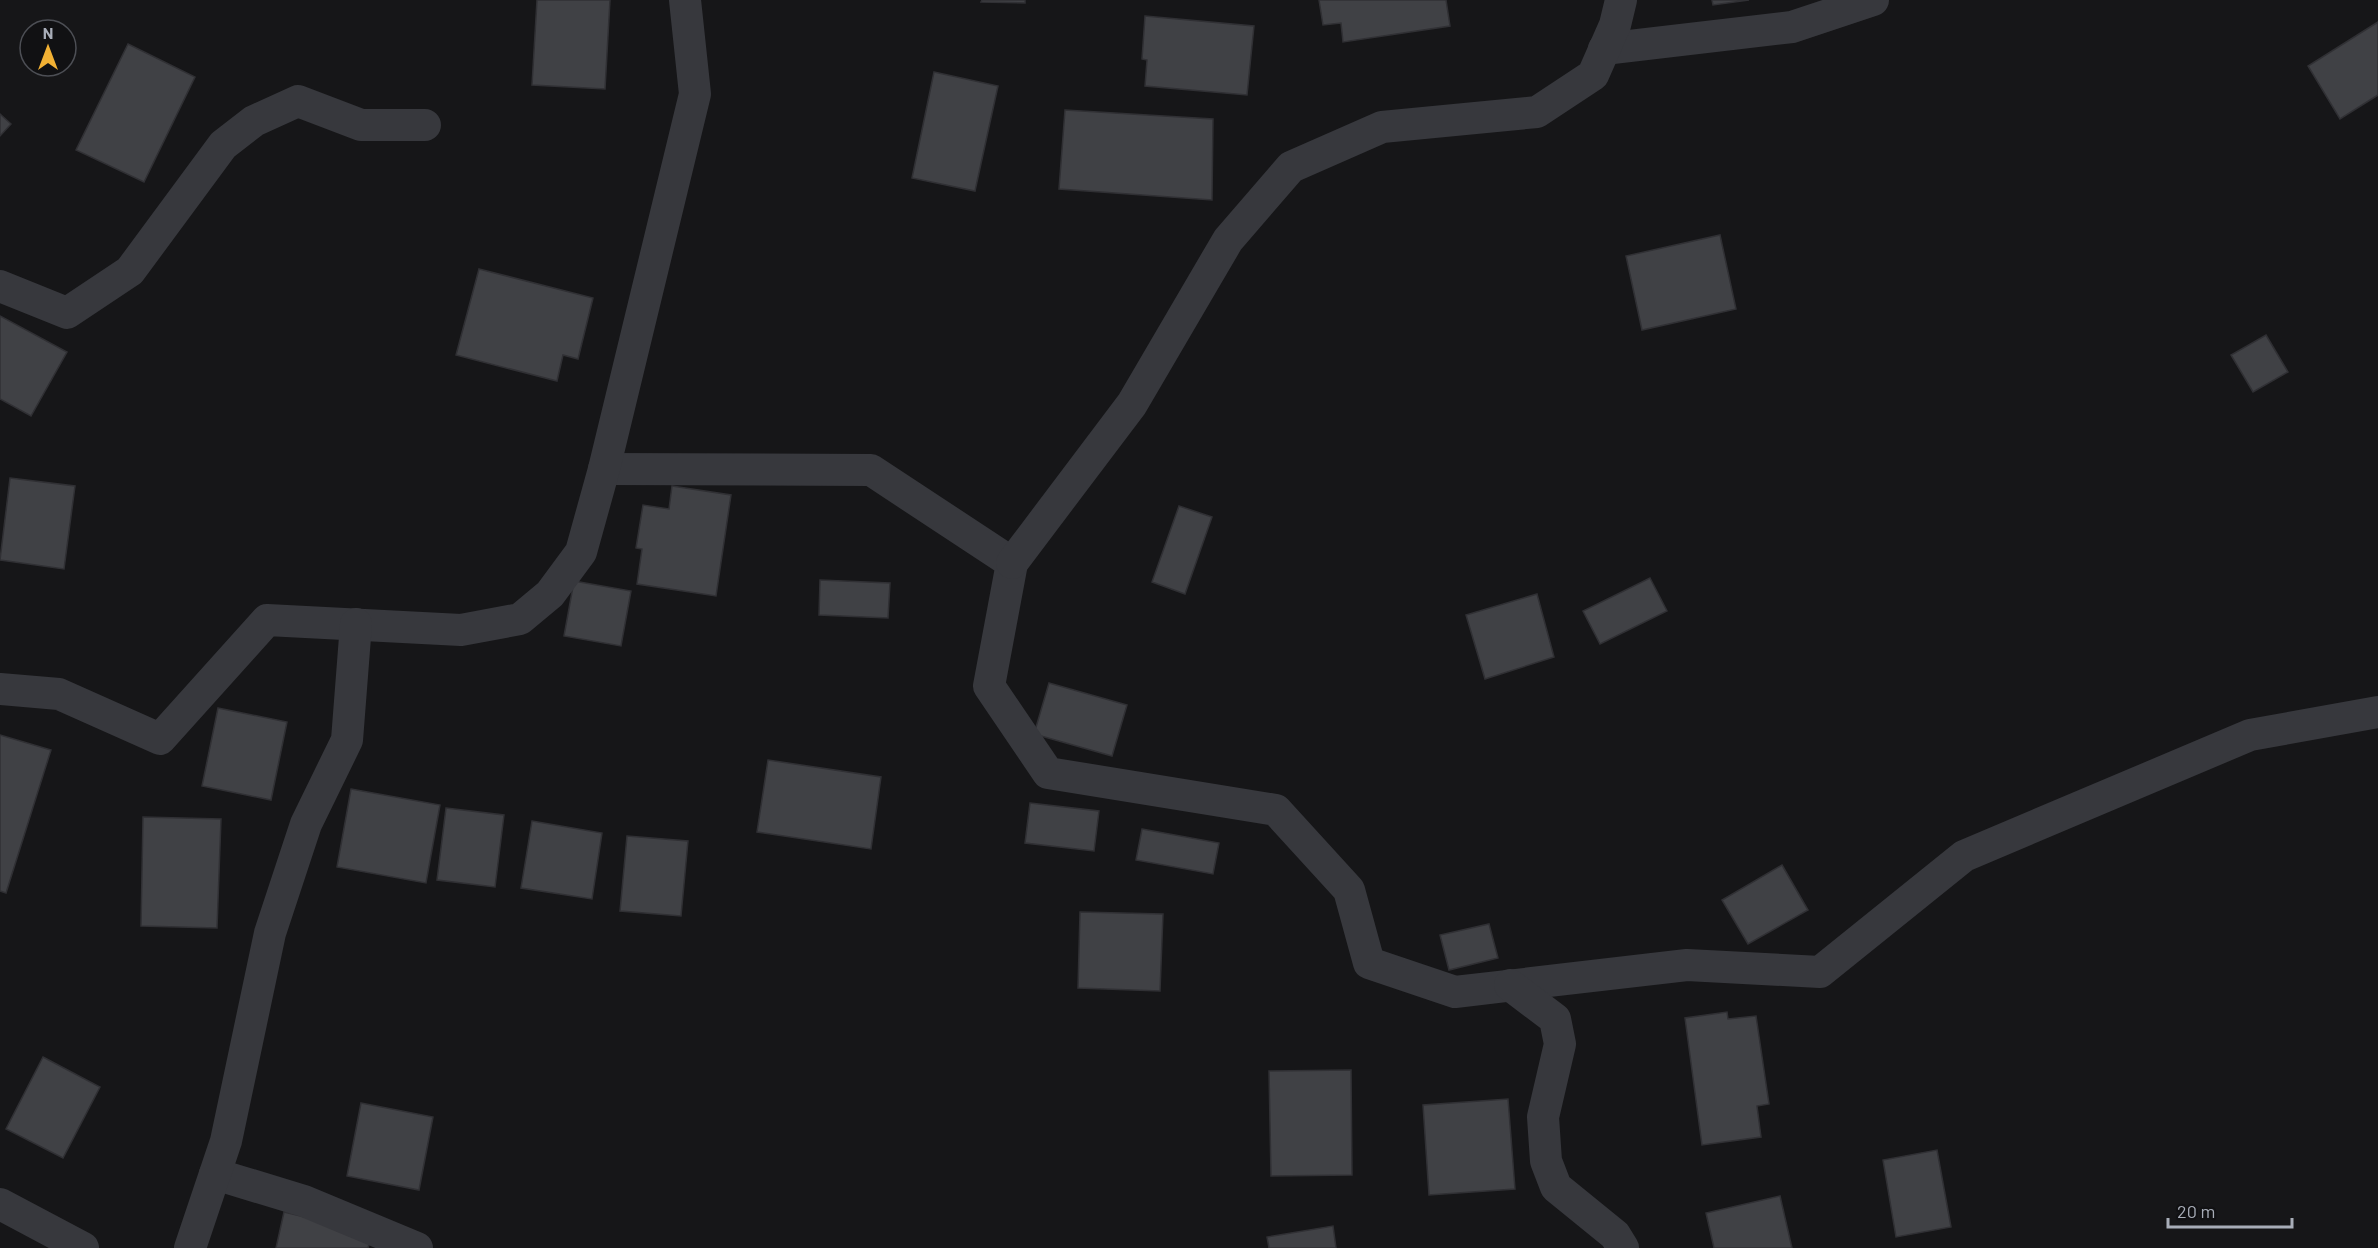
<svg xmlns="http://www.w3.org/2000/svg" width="2378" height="1248" font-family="Barlow,sans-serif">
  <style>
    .building { fill: #404145; stroke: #303034; stroke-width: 1.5 }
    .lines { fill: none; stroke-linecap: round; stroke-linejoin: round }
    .street { stroke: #37383d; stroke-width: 32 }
  </style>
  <rect width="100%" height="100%" fill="#161618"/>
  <g class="building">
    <path d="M537,0h73l-5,89 -73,-4z"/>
    <path d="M982,0h43v3l-44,-1z"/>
    <path d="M1319,0h127l4,26 -107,16 -2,-19 -18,2z"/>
    <path d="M1712,0h37l-36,5z"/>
    <path d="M1145,16l109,10 -7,69 -102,-9 2,-26 -5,-1z"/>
    <path d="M2378,22v73l-38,24 -32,-53z"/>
    <path d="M128,44l67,33 -51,105 -68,-32z"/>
    <path d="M934,72l64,14 -23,105 -63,-13z"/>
    <path d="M1065,110l148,9 -1,81 -153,-11z"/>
    <path d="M0,114l11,10 -11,12z"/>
    <path d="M1720,235l16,74 -94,21 -16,-74z"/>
    <path d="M479,269l114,29 -15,61 -15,-4 -6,26 -101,-26z"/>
    <path d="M0,316l67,36 -36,64 -31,-17z"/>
    <path d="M2266,335l22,37 -35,20 -22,-37z"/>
    <path d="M10,478l65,8 -11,83 -64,-9z"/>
    <path d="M672,486l59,9 -15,101 -79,-12 5,-35 -6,-1 7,-43 26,4z"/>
    <path d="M1179,506l33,11 -27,77 -33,-12z"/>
    <path d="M1650,578l17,33 -67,33 -17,-33z"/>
    <path d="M820,580l70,3 -2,35 -69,-3z"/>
    <path d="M574,581l57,10 -10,55 -57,-10z"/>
    <path d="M1537,594l17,63 -69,22 -19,-64z"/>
    <path d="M1049,683l78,22 -15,51 -78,-22z"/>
    <path d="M218,708l69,14 -16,78 -69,-14z"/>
    <path d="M0,735l51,15 -45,143 -6,-2z"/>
    <path d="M768,760l113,17 -10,72 -114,-17z"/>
    <path d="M351,789l89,16 -14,78 -89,-16z"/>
    <path d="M1030,803l69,8 -5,40 -69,-8z"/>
    <path d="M446,808l58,7 -9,72 -58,-7z"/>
    <path d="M143,817l78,2 -4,109 -76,-2z"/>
    <path d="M532,821l70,12 -10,66 -71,-11z"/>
    <path d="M1142,829l77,14 -6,31 -77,-14z"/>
    <path d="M627,836l61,5 -7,75 -61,-5z"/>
    <path d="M1782,865l26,45 -60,34 -26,-44z"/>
    <path d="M1080,912l83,2 -3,77 -82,-3z"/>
    <path d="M1489,924l9,34 -49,12 -9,-35z"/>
    <path d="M1727,1012l1,7 28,-3 13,88 -12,2 4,31 -59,8 -17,-127z"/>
    <path d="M43,1057l57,30 -37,71 -57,-29z"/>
    <path d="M1351,1070l1,105 -81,1 -2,-105z"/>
    <path d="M1508,1099l7,90 -86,6 -6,-90z"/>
    <path d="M361,1103l72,14 -14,73 -72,-14z"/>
    <path d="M1937,1150l14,77 -55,10 -13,-77z"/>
    <path d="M1780,1196l12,52h-78l-8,-35z"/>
    <path d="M284,1212l88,21 -4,15h-92z"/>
    <path d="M1333,1226l3,22h-67l-2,-11z"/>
  </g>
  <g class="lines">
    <g class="street">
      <path d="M1604,49l188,-22 81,-27"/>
      <path d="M0,286l67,27 63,-42 93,-126 31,-24 44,-20 63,24h64"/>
      <path d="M604,469l267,1 141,93 -23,123 59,87 228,37 73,80 20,73 86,29 232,-27 133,7 144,-116 286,-121 128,-23"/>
      <path d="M1012,563l120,-159 96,-164 63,-73 91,-40 155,-15 56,-37 22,-50 6,-25"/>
      <path d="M0,689l59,5 101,45 107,-119 194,10 59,-11 30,-25 31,-42 23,-83 91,-375 -10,-94"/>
      <path d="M1510,985l45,34 5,25 -17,73 3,44 10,26 59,48 8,13"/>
      <path d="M215,1174l89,27 113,47"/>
      <path d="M0,1204l83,44"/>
      <path d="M190,1248l36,-107 44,-208 36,-109 41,-84 9,-116"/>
    </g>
  </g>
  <g transform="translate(48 48)"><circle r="28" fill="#111113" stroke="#4d4f55" stroke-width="1.5"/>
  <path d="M0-4.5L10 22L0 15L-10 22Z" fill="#f2b134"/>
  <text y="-9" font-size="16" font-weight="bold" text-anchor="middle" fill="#a8adb8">N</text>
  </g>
  <path d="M2168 1218v9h124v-9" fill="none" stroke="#a8adb8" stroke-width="3"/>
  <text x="2177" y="1218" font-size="18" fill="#a8adb8" stroke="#111113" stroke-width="4.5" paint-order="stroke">20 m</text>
</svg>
